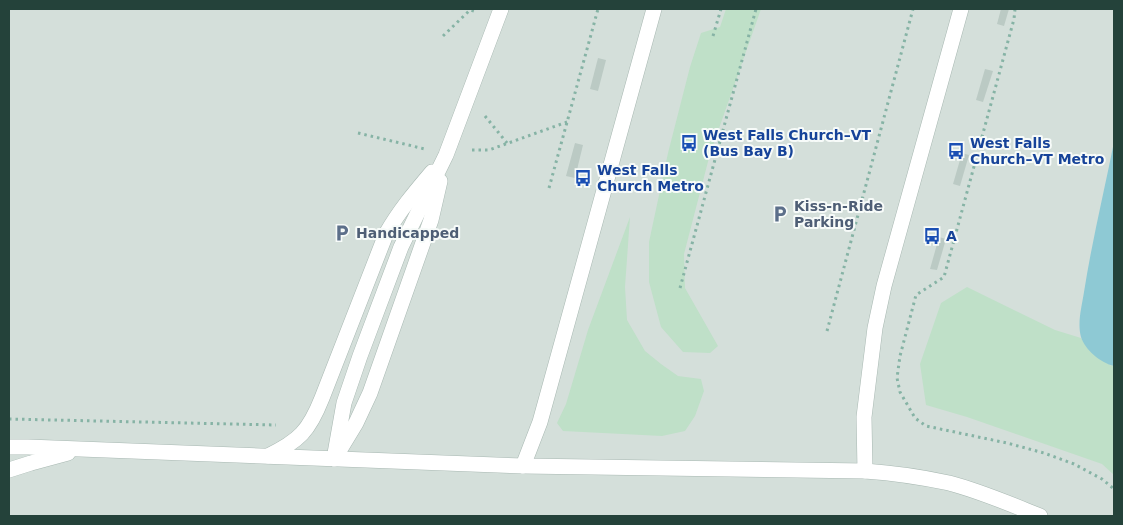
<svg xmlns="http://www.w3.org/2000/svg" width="1123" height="525" font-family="'DejaVu Sans',sans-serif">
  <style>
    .built { fill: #d4dfda }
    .green { fill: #bfe0c8 }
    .water { fill: #8ec9d4 }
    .building { fill: #bbcac4 }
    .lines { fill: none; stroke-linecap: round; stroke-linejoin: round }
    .lane-casing { stroke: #a8b8b2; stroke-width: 16 }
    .street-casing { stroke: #a8b8b2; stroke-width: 16 }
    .path { stroke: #86b3a5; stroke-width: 3; stroke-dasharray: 2.5 4; stroke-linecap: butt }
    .lane { stroke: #fff; stroke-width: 15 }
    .street { stroke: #fff; stroke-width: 15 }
    .labels { text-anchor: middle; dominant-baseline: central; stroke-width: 4; stroke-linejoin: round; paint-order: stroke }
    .transit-label { font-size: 14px; font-weight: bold; fill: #164399; stroke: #f7fbf9; text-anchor: start }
    .service-label { font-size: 14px; font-weight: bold; fill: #4e5e75; stroke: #f7fbf9; text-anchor: start }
  </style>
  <rect width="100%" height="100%" fill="#e6efeb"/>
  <rect class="built" x="9" y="9" width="1105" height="507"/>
  <g class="green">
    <path d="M726,9h35l-51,145 -26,100 1,34 33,58 -8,7 -27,-1 -22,-25 -12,-45v-40l19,-89 22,-86 11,-34 19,-6z"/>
    <path d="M630,217l-5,70 2,33 18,31 16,13 17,12 23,3 3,12 -9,25 -10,15 -23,5 -99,-5 -6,-8 9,-19 22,-74z"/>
    <path d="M967,287l88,43 26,8 7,11 22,16 4,1v109l-12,-11 -135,-47 -41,-12 -6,-41 21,-61z"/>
  </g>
  <path class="water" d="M1114,142v224c-13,-3 -29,-16 -33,-29 -4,-15 1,-31 3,-45 8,-51 20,-100 30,-150z"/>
  <g class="building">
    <path d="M1001,9h8l-5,17 -7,-2z"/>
    <path d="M598,58l8,2 -8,31 -8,-2z"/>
    <path d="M985,69l8,2 -10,31 -7,-2z"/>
    <path d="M575,143l8,2 -8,33 -9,-2z"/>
    <path d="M962,153l7,2 -9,31 -7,-2z"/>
    <path d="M939,237l7,2 -9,31 -7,-1z"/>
  </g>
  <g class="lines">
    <g class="lane-casing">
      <g id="lane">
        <path d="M339,451l17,-28 14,-30 61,-173 9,-39"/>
        <path d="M268,456c31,-15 41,-25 54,-58l64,-164c13,-23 29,-42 46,-62"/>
        <path d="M334,459l10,-56 16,-47 41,-109 45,-92 55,-146"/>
        <path d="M523,466l17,-44 114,-413"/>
        <path d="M865,471l-1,-54 11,-89 9,-42 77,-277"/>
      </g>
    </g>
    <g class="street-casing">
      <g id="street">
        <path d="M9,447h19l495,19 342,5c28,2 56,6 84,12 31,8 61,21 91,33"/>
        <path d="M9,470l22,-7 37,-10"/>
      </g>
    </g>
    <g class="path">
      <path d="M1015,9l-1,10 -70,258 -28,18 -16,61 -3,22 3,14 15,26 11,8 81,17 37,10 30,11 28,15 12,10"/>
      <path d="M443,36l27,-26 7,2"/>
      <path d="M713,36l8,-27"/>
      <path d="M485,116l22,27"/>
      <path d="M358,133l67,16"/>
      <path d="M472,150h17l78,-28"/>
      <path d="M549,188l49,-179"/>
      <path d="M680,288l76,-279"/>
      <path d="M827,331l86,-322"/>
      <path d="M9,419l267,6"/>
    </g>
    <use href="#lane" class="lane"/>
    <use href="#street" class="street"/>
  </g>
  <defs>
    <g id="bus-bare" transform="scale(1.35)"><path d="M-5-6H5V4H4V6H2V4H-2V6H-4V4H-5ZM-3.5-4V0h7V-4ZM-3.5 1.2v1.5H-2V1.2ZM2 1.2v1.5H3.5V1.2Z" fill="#1a4fb4" stroke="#f7fbf9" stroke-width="2.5" paint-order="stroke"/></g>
    <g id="parking-bare" transform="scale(1.35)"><path d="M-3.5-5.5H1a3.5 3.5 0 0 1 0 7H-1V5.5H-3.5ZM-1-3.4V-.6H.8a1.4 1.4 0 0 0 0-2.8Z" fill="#5c6f8a" stroke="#f7fbf9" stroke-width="2.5" paint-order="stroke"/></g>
  </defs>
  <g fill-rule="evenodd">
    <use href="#bus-bare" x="689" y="143"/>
    <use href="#bus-bare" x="956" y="151"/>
    <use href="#bus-bare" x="583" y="178"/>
    <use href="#parking-bare" x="780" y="214"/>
    <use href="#parking-bare" x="342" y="233"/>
    <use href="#bus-bare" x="932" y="236"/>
  </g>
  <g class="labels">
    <g class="transit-label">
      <text x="703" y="135">West Falls Church–VT<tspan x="703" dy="16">(Bus Bay B)</tspan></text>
      <text x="970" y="143">West Falls<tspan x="970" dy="16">Church–VT Metro</tspan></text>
      <text x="597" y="170">West Falls<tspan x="597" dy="16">Church Metro</tspan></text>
      <text x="946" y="236">A</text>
    </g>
    <g class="service-label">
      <text x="794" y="206">Kiss-n-Ride<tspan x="794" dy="16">Parking</tspan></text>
      <text x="356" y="233">Handicapped</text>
    </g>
  </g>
  <rect width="1123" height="525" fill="none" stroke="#24423a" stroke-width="20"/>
</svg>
